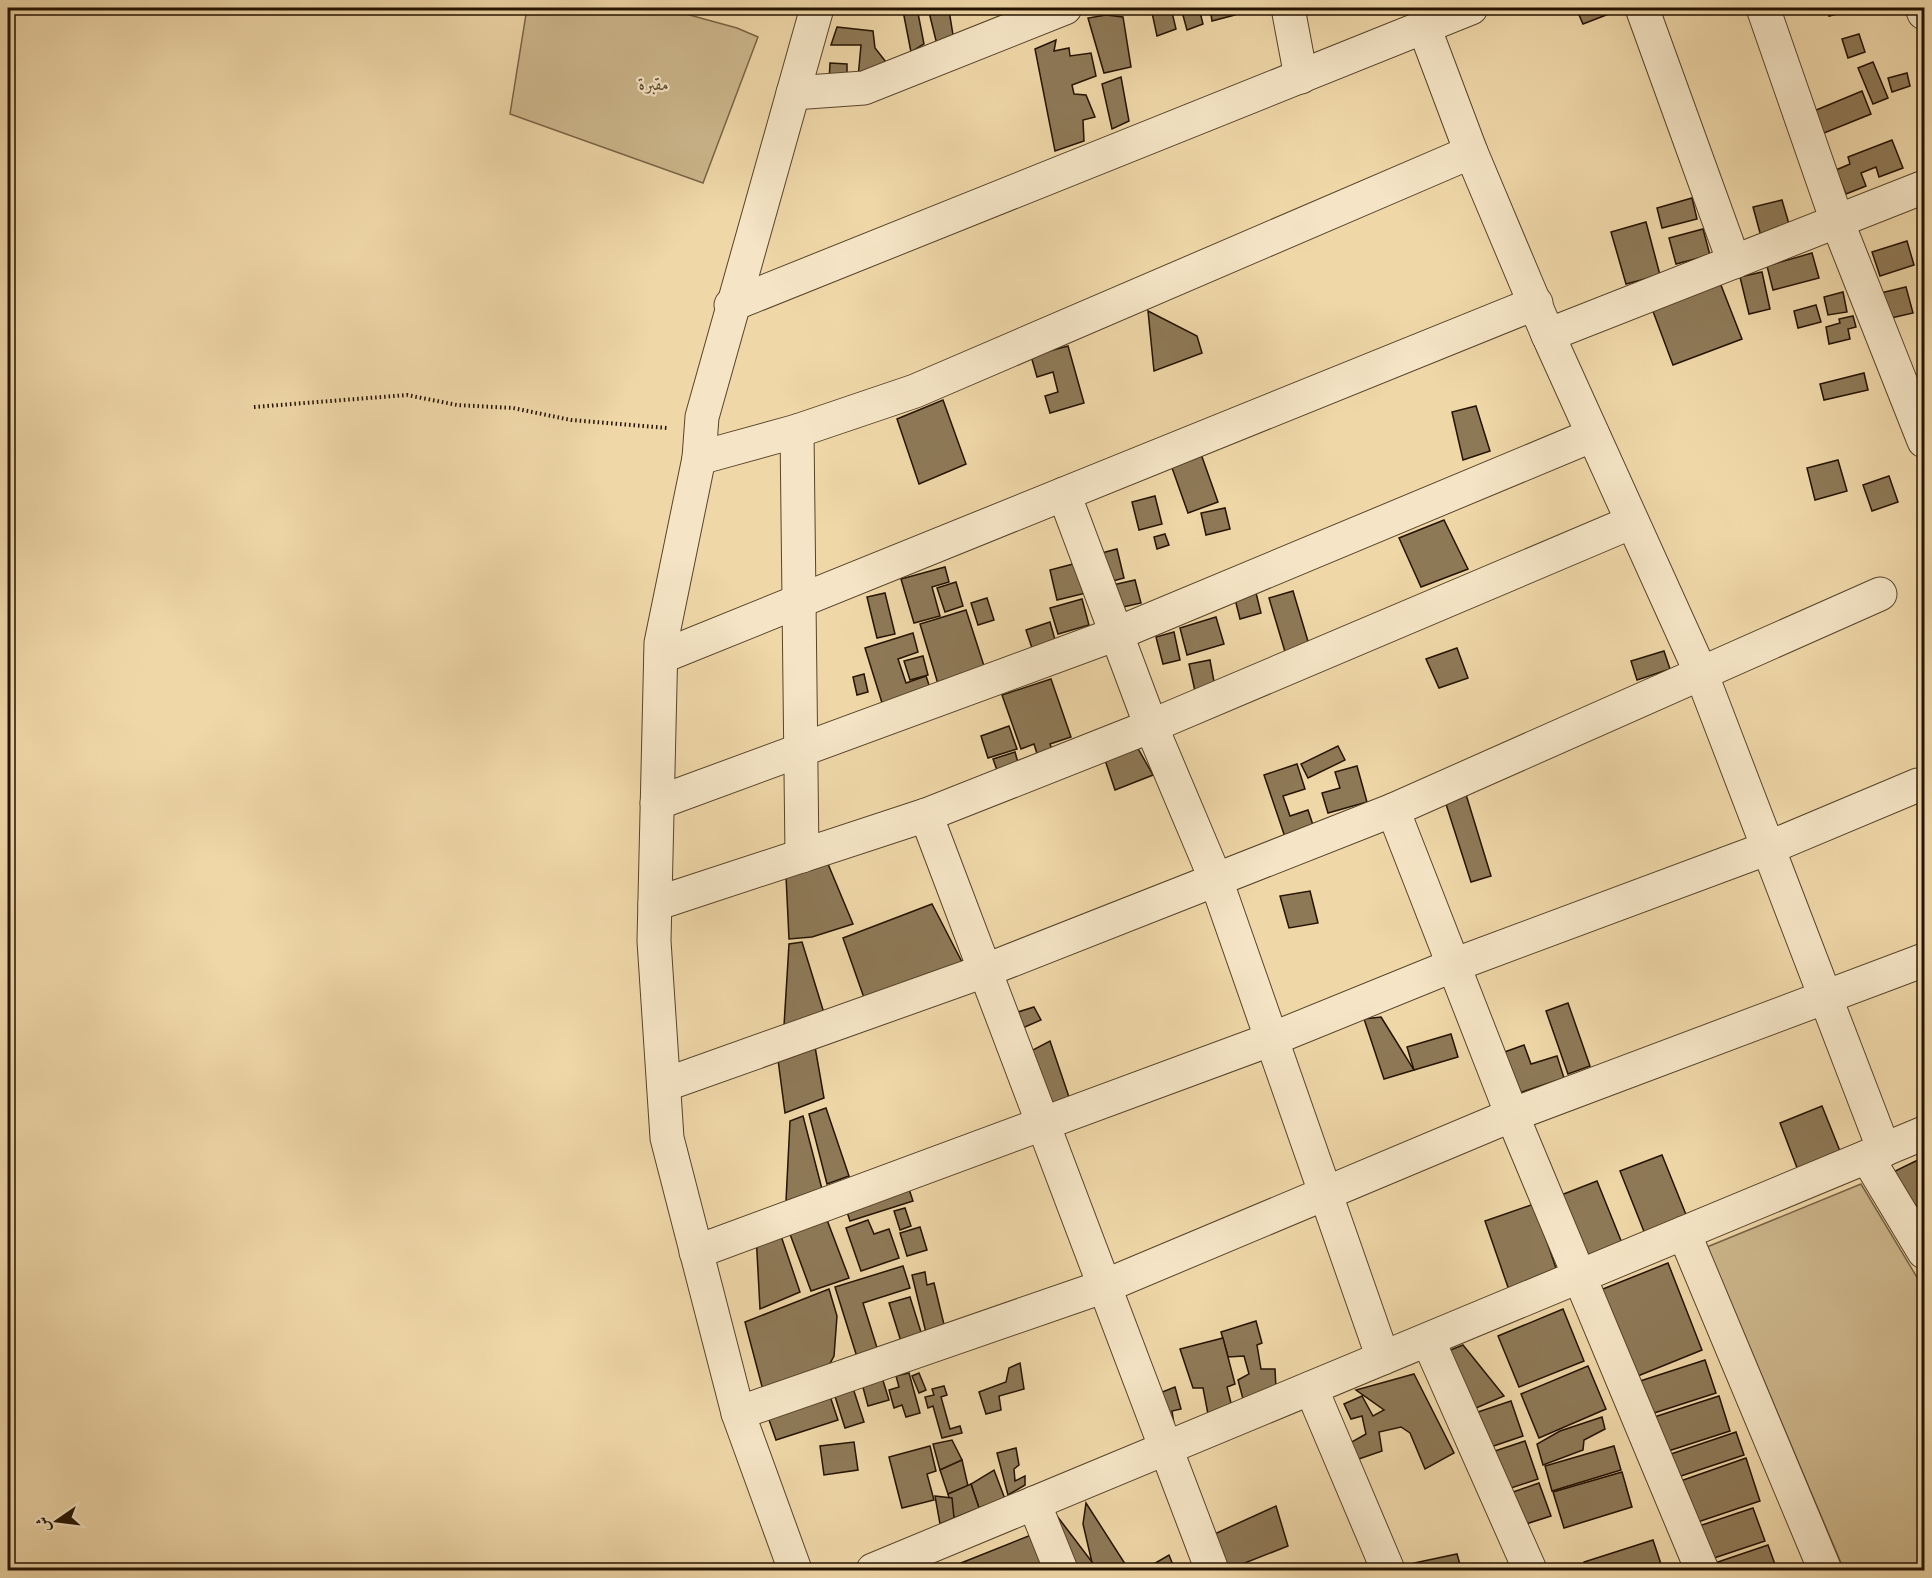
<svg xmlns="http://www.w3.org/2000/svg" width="1932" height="1578" font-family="Vollkorn,Amiri,serif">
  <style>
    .green { fill: #ccb68b; stroke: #786446; stroke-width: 1.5 }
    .building { fill: #8e7957; stroke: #241300; stroke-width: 1.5 }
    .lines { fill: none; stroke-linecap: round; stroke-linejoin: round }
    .minor-casing { stroke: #57442a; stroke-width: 35 }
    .path { stroke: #241300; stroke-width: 4; stroke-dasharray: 1.5 3; stroke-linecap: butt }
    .minor { stroke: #f5e5c6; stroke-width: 33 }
    .labels { text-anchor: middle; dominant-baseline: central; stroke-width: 4.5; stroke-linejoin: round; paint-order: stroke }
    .park-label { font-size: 18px; font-style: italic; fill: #5f4c31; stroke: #f5e5c6 }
  </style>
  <rect width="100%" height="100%" fill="#efd7a8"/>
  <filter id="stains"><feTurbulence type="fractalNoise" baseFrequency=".00333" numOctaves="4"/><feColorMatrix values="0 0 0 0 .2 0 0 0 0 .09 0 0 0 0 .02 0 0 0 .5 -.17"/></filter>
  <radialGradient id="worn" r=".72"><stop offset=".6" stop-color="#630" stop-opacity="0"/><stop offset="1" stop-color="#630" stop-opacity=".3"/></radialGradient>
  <g class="green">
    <path d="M527,8h137l73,20 21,9 -55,146 -193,-69z"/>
    <path d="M1861,1184l63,105v281h-80l-137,-323z"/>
  </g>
  <g class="building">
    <path d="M910,8h7l7,36 -13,8 -8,-41z"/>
    <path d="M928,8h33l-12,2 5,31 -16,8z"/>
    <path d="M1151,8h20l5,21 -19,7z"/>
    <path d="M1181,8h18l4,16 -16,6z"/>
    <path d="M1210,8h23l2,7 -23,6z"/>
    <path d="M1576,8h42l1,2 -36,14z"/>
    <path d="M1827,8h34l-32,8z"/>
    <path d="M1106,15l17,2 8,50 -27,6 -16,-55z"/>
    <path d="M837,27l36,4 2,17 11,14 -28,16 3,-33h-30z"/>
    <path d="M1859,34l6,18 -17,6 -6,-19z"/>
    <path d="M1056,40l-2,11 15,-3 1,8 21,-3 5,23 -24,9 2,9 12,1 9,22 -12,3 1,21 -29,10 -20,-102z"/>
    <path d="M1873,62l15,36 -15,6 -15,-36z"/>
    <path d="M830,63l17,1v16l-18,2z"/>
    <path d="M1907,73l3,13 -18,6 -4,-14z"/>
    <path d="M1121,77l8,44 -17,8 -10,-45z"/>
    <path d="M1862,91l9,23 -47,19 -10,-22z"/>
    <path d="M1892,140l11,28 -24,9 -3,-10 -15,6 5,13 -20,8 -10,-24 14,-6 -2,-7z"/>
    <path d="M1692,198l5,21 -35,9 -5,-20z"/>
    <path d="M1782,200l9,31 -29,9 -9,-33z"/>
    <path d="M1646,222l14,53 -34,9 -15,-52z"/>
    <path d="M1703,229l7,26 -34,9 -7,-26z"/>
    <path d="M1907,241l7,24 -34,11 -8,-24z"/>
    <path d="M1812,253l7,25 -46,12 -6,-24z"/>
    <path d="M1762,272l8,37 -21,5 -9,-37z"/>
    <path d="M1719,280l23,59 -69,26 -22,-59z"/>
    <path d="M1906,287l7,26 -35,8 -6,-26z"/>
    <path d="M1843,292l4,20 -19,3 -4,-18z"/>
    <path d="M1816,305l5,17 -23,6 -4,-17z"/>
    <path d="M1148,311l49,25 5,17 -48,18z"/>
    <path d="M1853,316l3,11 -8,2 2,10 -21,5 -3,-17 14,-4 -1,-4z"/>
    <path d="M1068,346l16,57 -34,10 -5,-17 13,-4 -5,-20 -16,5 -6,-21z"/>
    <path d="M1864,373l4,17 -44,10 -4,-16z"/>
    <path d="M943,400l23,64 -47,20 -22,-65z"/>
    <path d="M1476,406l14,45 -27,9 -11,-48z"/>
    <path d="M1201,454l17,48 -30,11 -17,-48z"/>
    <path d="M1838,460l9,31 -32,9 -8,-32z"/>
    <path d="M1889,476l9,26 -26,9 -9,-26z"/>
    <path d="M1155,496l7,28 -23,6 -7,-28z"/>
    <path d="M1225,508l5,21 -24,6 -5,-22z"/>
    <path d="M1444,520l24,49 -47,18 -22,-49z"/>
    <path d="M1165,534l4,11 -12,4 -3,-12z"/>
    <path d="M1117,549l7,29 -22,6 -8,-29z"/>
    <path d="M1077,563l9,30 -29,7 -7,-30z"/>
    <path d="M945,567l4,15 -17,5 8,29 -26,7 -13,-44z"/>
    <path d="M1135,580l6,23 -27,6 -6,-23z"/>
    <path d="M956,582l7,24 -18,6 -8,-24z"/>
    <path d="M1255,589l6,24 -21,6 -6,-24z"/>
    <path d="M1293,591l17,57 -24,7 -17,-57z"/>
    <path d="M885,593l10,41 -18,4 -10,-41z"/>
    <path d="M987,598l7,22 -16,5 -7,-22z"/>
    <path d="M1082,599l7,26 -31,9 -8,-26z"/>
    <path d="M966,610l19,59 -47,15 -18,-60z"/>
    <path d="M1216,617l8,27 -37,11 -7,-27z"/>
    <path d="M1050,622l7,25 -23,7 -8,-24z"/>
    <path d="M1174,632l6,28 -17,4 -7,-27z"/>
    <path d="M913,633l5,19 -20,7 8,24 20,-7 5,15 -48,15 -18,-58z"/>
    <path d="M1457,648l11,30 -29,10 -13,-29z"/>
    <path d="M1664,651l6,18 -33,11 -6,-19z"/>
    <path d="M923,656l5,19 -18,5 -6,-19z"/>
    <path d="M1210,660l5,27 -20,4 -6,-27z"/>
    <path d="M864,674l4,18 -11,3 -4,-18z"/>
    <path d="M1051,679l20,58 -21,7 3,8 -15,5 -4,-13 -13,5 -19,-54z"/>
    <path d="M1009,726l8,23 -29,9 -7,-22z"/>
    <path d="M1136,745l17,30 -38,15 -10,-30z"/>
    <path d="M1338,746l7,14 -37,18 -7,-14z"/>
    <path d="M1015,752l4,14 -21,7 -5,-14z"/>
    <path d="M1297,764l8,25 -22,7 7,20 18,-6 7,21 -29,9 -22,-65z"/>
    <path d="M1357,766l10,36 -39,11 -6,-20 18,-5 -5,-16z"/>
    <path d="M1464,788l27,88 -20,6 -27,-84z"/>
    <path d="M828,864l25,60 -41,13 -23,2 -3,-63z"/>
    <path d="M1310,891l8,32 -29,5 -9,-32z"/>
    <path d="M932,904l31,60 -94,48 -26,-74z"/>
    <path d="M802,942l22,71 -40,13 5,-82z"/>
    <path d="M1568,1003l22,63 -22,8 -22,-63z"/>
    <path d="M1034,1007l7,13 -32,14 -7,-17z"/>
    <path d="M1381,1017l33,53 -30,9 -20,-60z"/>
    <path d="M1451,1034l7,23 -44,13 -7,-23z"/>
    <path d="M814,1041l10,57 -39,15 -8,-61z"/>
    <path d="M1050,1041l20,59 -23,6 -20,-53z"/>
    <path d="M1524,1045l7,19 26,-8 7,22 -51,17 -14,-41z"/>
    <path d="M1822,1106l20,50 -43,17 -19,-50z"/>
    <path d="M826,1108l23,68 -22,8 -18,-70z"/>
    <path d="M803,1116l19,73 -36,12 4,-80z"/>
    <path d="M1662,1155l27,67 -42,17 -27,-68z"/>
    <path d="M1924,1157v45l-18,9 -17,-37z"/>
    <path d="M1597,1181l27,67 -47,19 -26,-68z"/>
    <path d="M907,1183l6,18 -63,20 -6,-18z"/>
    <path d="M1534,1204l25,73 -49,16 -25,-72z"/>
    <path d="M905,1208l6,18 -11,4 -6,-19z"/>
    <path d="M1924,1208v33l-14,-24z"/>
    <path d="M824,1212l25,66 -38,13 -24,-65z"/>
    <path d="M868,1220l6,14 15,-5 10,29 -38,13 -15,-43z"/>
    <path d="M778,1227l22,65 -40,17 -4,-75z"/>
    <path d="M920,1227l7,23 -20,6 -7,-23z"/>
    <path d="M1668,1263l34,87 -74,30 -35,-87z"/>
    <path d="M903,1266l7,22 -47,15 15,48 -21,6 -22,-70z"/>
    <path d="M925,1272l2,13 7,-2 13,54 -19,4 -16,-66z"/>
    <path d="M829,1289l8,27 -3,40 -11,20 -59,18 -19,-72z"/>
    <path d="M910,1297l15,48 -21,6 -15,-48z"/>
    <path d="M1563,1309l21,52 -65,26 -21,-51z"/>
    <path d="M1256,1321l6,22 -5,2 4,24h14l1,20 -33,10 -5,-19 11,-6 -5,-18 -16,1 -7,-25z"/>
    <path d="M1223,1338l12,46 -8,3 5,20 -24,7 -5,-26h-10l-13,-39z"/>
    <path d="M1463,1345l41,51 -35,15 -43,-51z"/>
    <path d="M1705,1360l11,33 -68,22 -11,-33z"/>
    <path d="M1020,1363l4,26 -25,7 2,14 -15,4 -7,-22 27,-10 3,-14z"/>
    <path d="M1588,1366l18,43 -67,29 -18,-44z"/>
    <path d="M909,1373l11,40 -14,4 -4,-12 -8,3 -5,-18 10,-3 -3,-11z"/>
    <path d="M919,1373l7,17 -7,3 -7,-17z"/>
    <path d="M881,1374l8,26 -21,6 -7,-26z"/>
    <path d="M1414,1374l40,79 -29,16 -15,-36 -9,-6 -22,5 3,19 -29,10 -5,-17 18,-10 -4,-18 -11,3 -7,-15 18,-8 11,20 11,-6 -28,-20z"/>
    <path d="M852,1385l12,37 -19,6 -12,-38z"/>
    <path d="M944,1386l3,9 -6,2 9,32 10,-3 2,7 -20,5 -9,-32 -5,2 -3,-11 9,-2 -2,-6z"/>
    <path d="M1175,1387l6,22 -9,2 3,19 -28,-32z"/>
    <path d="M829,1393l9,27 -62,20 -9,-26z"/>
    <path d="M1719,1396l11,35 -74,24 -11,-35z"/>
    <path d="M1511,1401l12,35 -53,18 -13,-35z"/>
    <path d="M1602,1417l3,12 -21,11 -1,10 -40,15 -6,-21 23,-13z"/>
    <path d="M1736,1432l8,23 -72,24 -7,-23z"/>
    <path d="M952,1440l10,20 -22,10 -7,-26z"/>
    <path d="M1525,1441l13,38 -51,17 -13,-38z"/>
    <path d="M854,1442l4,28 -34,5 -4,-29z"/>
    <path d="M930,1446l6,25 -9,3 7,26 -32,8 -13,-51z"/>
    <path d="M1614,1446l7,24 -69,21 -7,-25z"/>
    <path d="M1016,1448l3,17 -5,4 1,12 10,-5v9l-17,10 -11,-42z"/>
    <path d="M1746,1458l14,43 -74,25 -14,-42z"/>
    <path d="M962,1460l6,26 -20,8 -8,-24z"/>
    <path d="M994,1470l11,29 -26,9 -8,-24z"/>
    <path d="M1622,1472l10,35 -68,21 -11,-36z"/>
    <path d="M1539,1483l12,33 -50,16 -11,-32z"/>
    <path d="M971,1484l8,24 -25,10 -6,-24z"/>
    <path d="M935,1496l17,2 2,20 -14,6z"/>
    <path d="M1086,1503l43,67h-32l-4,-3 -10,-43z"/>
    <path d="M1276,1506l12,40 -61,24 -17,-34z"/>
    <path d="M1753,1508l12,33 -63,21 -12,-33z"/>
    <path d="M1057,1516l35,46 1,8h-30l12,-6 -6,-18 -10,3 -7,-12z"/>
    <path d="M1036,1533l13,37h-86l-2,-7z"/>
    <path d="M1653,1540l10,30h-77l-2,-8z"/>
    <path d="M1768,1545l9,25h-70l-1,-4z"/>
    <path d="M1457,1554l4,14 -6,2h-38l-3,-7z"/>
    <path d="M1169,1555l6,15h-30v-1z"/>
  </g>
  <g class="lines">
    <g class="minor-casing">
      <g id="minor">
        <path d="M1288,8l13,69"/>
        <path d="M1642,8l92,254"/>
        <path d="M1763,8l74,213 87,220"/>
        <path d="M1922,8l2,5"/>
        <path d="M1424,27l47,125 77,183 376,-148"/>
        <path d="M793,93l71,-5 201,-80"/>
        <path d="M731,305l740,-297"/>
        <path d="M1548,335l153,338 183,477"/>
        <path d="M797,431l5,425"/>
        <path d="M699,458l98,-27 118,-40 556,-239"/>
        <path d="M1064,494l87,232 65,154 167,478"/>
        <path d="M661,657l875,-354"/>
        <path d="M657,803l459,-169 477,-199"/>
        <path d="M1393,810l119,305 190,455"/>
        <path d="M926,815l286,755"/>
        <path d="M655,904l271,-89 225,-89 481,-204"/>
        <path d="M664,1085l320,-114 409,-161 487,-216"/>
        <path d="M1867,1157l57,95"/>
        <path d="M1684,1233l141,337"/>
        <path d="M696,1252l576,-213 182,-74 314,-117 150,-63"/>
        <path d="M1428,1340l102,230"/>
        <path d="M1311,1388l77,182"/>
        <path d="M738,1413l367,-127 407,-171 412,-155"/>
        <path d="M1034,1503l27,67"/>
        <path d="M795,1570l-57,-157 -71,-275 -13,-197 7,-298 38,-185 3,-41 115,-409"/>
        <path d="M873,1570l1051,-437"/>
      </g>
    </g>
    <g class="path">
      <path d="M254,407l153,-12 50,10 56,3 58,12 96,8"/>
      <path d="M1916,1570l8,-20"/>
    </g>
    <use href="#minor" class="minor"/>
  </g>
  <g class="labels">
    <g class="park-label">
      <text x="654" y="85">مقبرة</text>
    </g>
  </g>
  <rect width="1932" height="1578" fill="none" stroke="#efd7a8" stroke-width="30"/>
  <rect x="9" y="9" width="1914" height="1560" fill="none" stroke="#241300" stroke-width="3"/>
  <rect x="15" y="15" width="1902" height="1548" fill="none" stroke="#241300" stroke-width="1.5"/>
  <g transform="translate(57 1521) rotate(256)" stroke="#f5e5c6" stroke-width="4.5" paint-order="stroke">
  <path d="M0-4.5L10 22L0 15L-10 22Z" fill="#241300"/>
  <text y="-9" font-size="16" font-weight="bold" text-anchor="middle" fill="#241300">ش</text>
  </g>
  <rect width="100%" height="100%" filter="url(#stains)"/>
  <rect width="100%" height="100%" fill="url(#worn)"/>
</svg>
